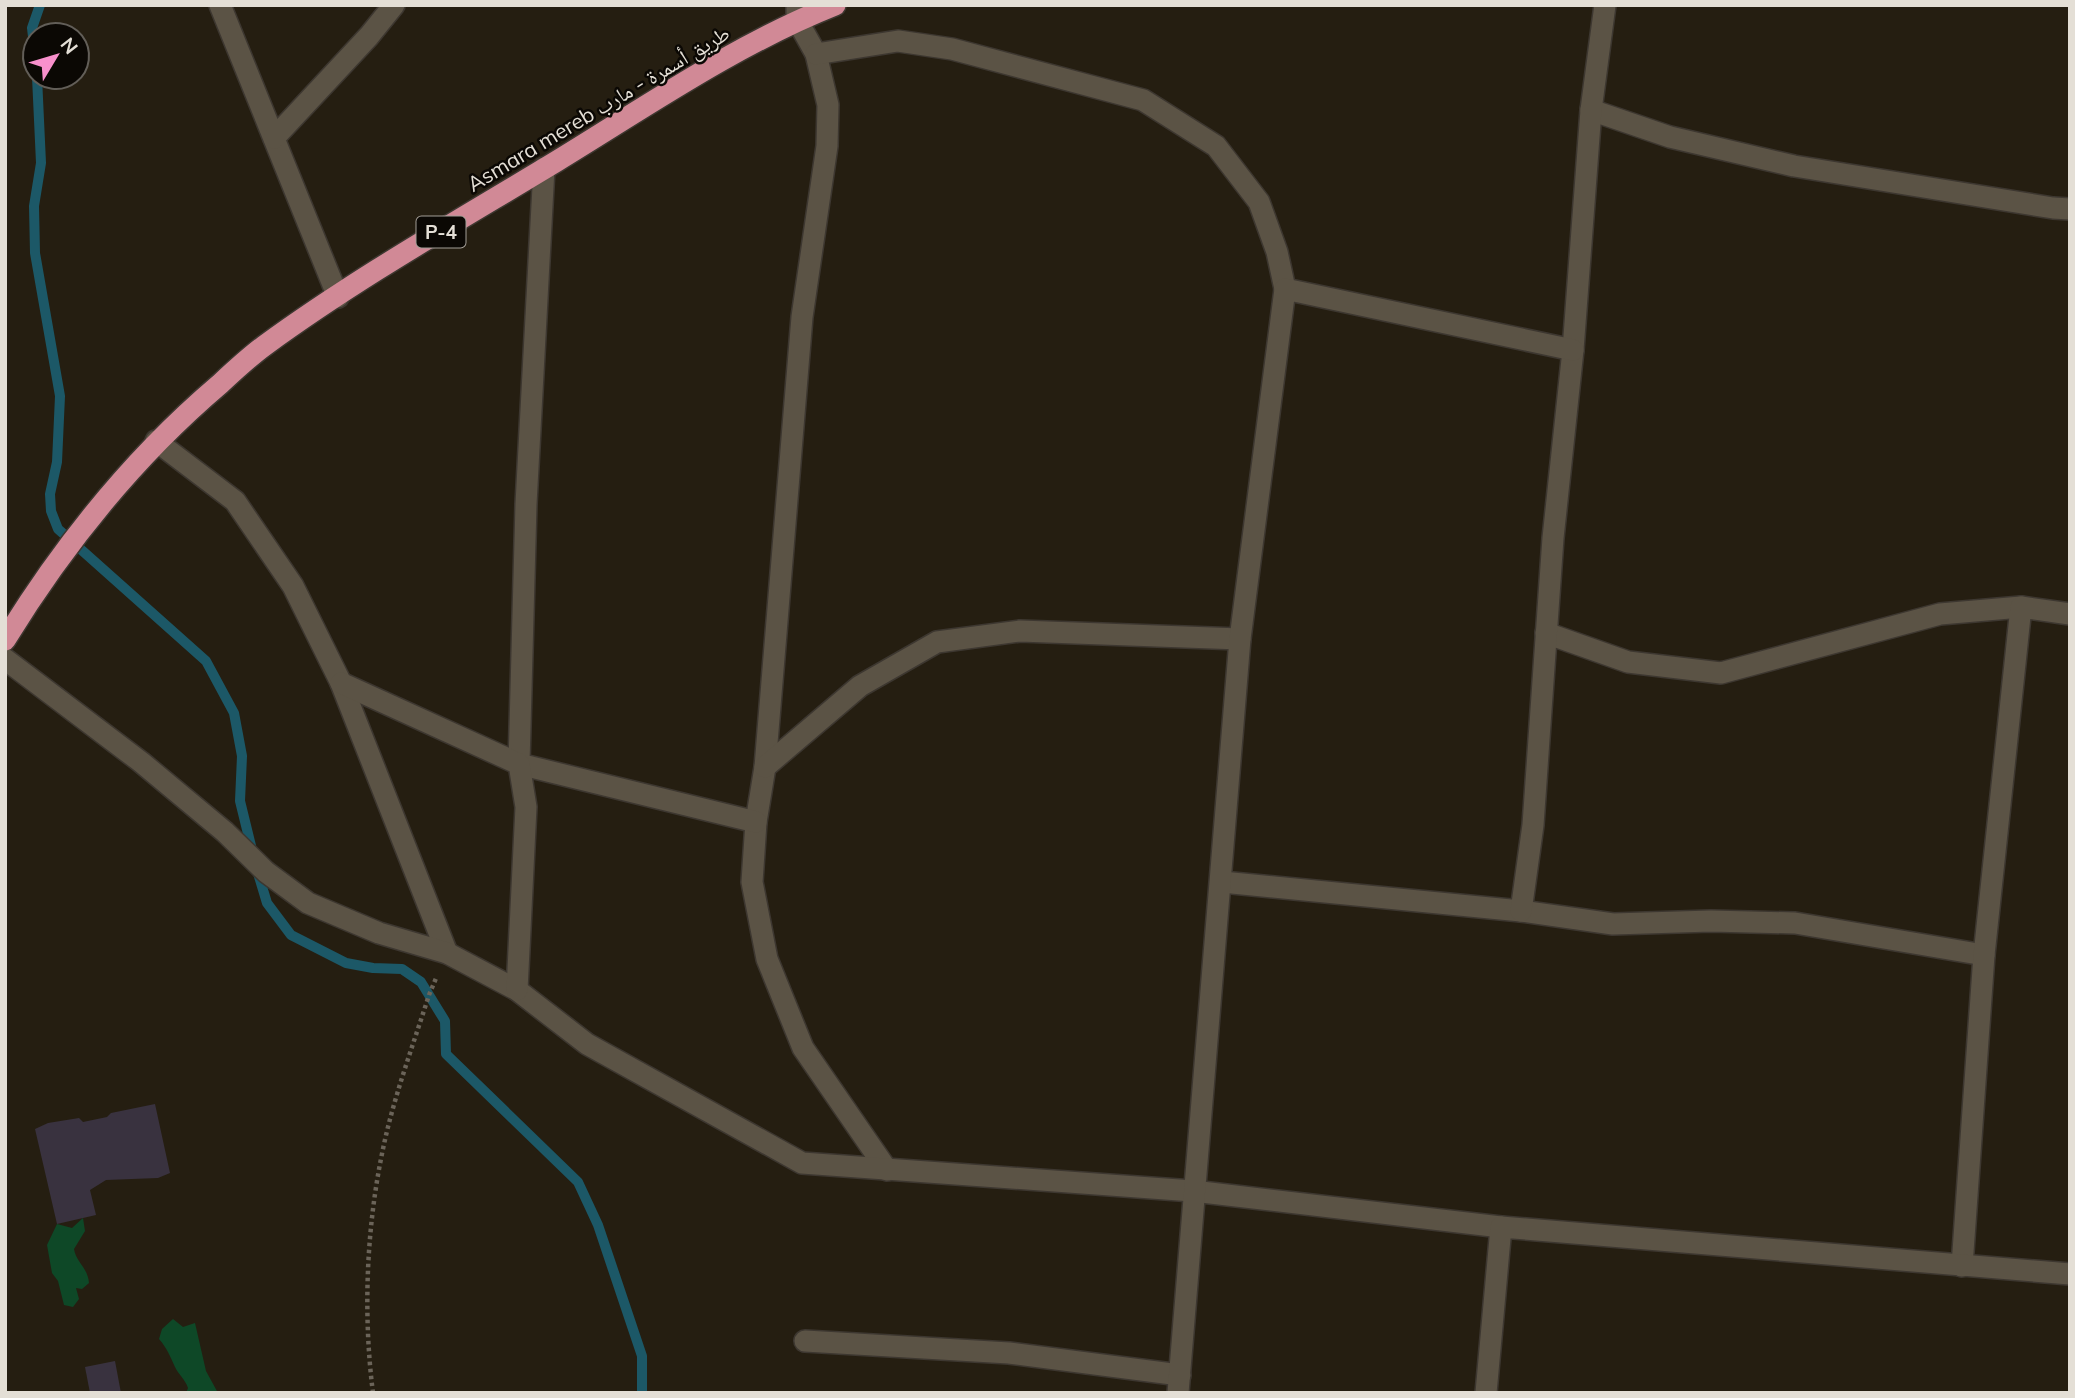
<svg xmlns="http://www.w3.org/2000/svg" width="2075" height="1398" font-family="Mulish,'Noto Naskh Arabic',sans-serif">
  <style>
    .green { fill: #0e4827 }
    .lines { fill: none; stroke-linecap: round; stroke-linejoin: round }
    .stream { stroke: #1c5867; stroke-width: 10 }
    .building { fill: #39323f }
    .minor-casing { stroke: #3d3730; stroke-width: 24 }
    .highway-casing { stroke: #3d3730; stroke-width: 24 }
    .path { stroke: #6b6459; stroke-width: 4.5; stroke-dasharray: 3.5 3.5; stroke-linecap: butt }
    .minor { stroke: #5b5345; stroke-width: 21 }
    .highway { stroke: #d18996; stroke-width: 21 }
    .labels { text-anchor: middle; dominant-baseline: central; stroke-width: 5; stroke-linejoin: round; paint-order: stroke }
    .shield { fill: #0b0804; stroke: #a39e97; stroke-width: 2 }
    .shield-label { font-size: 19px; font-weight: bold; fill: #e4dfd6 }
    .street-label { font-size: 21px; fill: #e4dfd6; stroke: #0b0804 }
  </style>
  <rect width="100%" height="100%" fill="#251e11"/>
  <g class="green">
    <path d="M83,1218l2,13 -11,18c2,13 14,19 15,34l-7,6 -6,-1 3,11 -6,8 -9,-2 -6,-24 -6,-8 -5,-28 10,-21 15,4z"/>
    <path d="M173,1319l10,8 12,-4 11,48 12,22h-32l2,-5c-3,-9 -10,-14 -13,-21 -5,-11 -8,-19 -16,-28l3,-10z"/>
  </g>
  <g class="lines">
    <g class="stream">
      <path d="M35,54l-3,-26 8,-23"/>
      <path d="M37,77l4,86 -7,43 1,47 25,143 -3,66 -7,32 1,17 7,18 148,132 28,52 8,43 -2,45 13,53"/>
      <path d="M257,870l10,33 24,32 55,28 27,5 29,1 19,13 24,39 1,33 132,128 20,43 44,131v37"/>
    </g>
  </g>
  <g class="building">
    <path d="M155,1104l15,69 -12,5 -52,2 -16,10 6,25 -39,9 -22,-95 13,-6 31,-5 4,4 24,-5 4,-4z"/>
    <path d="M115,1361l6,32h-31l-5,-26z"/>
  </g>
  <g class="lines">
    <g class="minor-casing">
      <g id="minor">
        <path d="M220,5l118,292"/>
        <path d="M797,5v15l19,34 12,51 -1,41 -25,171 -37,450 -9,55 -4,60 15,77 36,89 84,122"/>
        <path d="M816,54l82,-13 54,8 191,51 73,46 43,56 18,50 8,37"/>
        <path d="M1591,110l79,27 124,29 259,42 17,1"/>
        <path d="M274,138l95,-102 25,-31"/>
        <path d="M544,168l-18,336 -7,260 237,58"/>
        <path d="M156,441l79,60 58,85 48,97 106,270"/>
        <path d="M1546,633l82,29 93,11 219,-59 81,-7"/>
        <path d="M5,659l136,103 84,70 41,40 42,31 71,30 68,20 70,37 70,54 215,119 391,28 308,36"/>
        <path d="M341,683l178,81 7,43 -9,183"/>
        <path d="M765,767l95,-81 77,-44 83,-11 220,8"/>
        <path d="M1222,882l299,29 92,13 98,-3 84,2 189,32"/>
        <path d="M1521,911l12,-86 20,-287 20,-188 18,-240 14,-105"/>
        <path d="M1962,1266l22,-311 37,-348 49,7"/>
        <path d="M805,1341l204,12 171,22"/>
        <path d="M1178,1393l62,-754 45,-350 288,61"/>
        <path d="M1486,1393l15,-166 569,47"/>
      </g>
    </g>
    <g class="highway-casing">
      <path id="highway" d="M5,640c59,-96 129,-183 215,-256 14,-13 29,-27 44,-38 93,-68 194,-125 293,-185 90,-55 180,-117 278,-156"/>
    </g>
    <path class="path" d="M373,1393c-11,-86 -6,-181 15,-266 11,-44 27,-88 41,-132l8,-19"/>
    <use href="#minor" class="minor"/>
    <use href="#highway" class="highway"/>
  </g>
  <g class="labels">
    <rect class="shield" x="416.5" y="216.5" width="49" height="31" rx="5"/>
    <g class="shield-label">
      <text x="441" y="232">P-4</text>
    </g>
    <g class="street-label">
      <text transform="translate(598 108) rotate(-31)">Asmara mereb طريق أسمرة - مارب</text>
    </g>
  </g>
  <rect width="2075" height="1398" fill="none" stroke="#e4dfd6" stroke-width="14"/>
  <g transform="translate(56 56) rotate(52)"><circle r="33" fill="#0b0804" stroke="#625e58" stroke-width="2"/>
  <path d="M0-5L12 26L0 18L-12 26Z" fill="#f890cc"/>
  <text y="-10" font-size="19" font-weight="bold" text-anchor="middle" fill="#e4dfd6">N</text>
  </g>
</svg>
